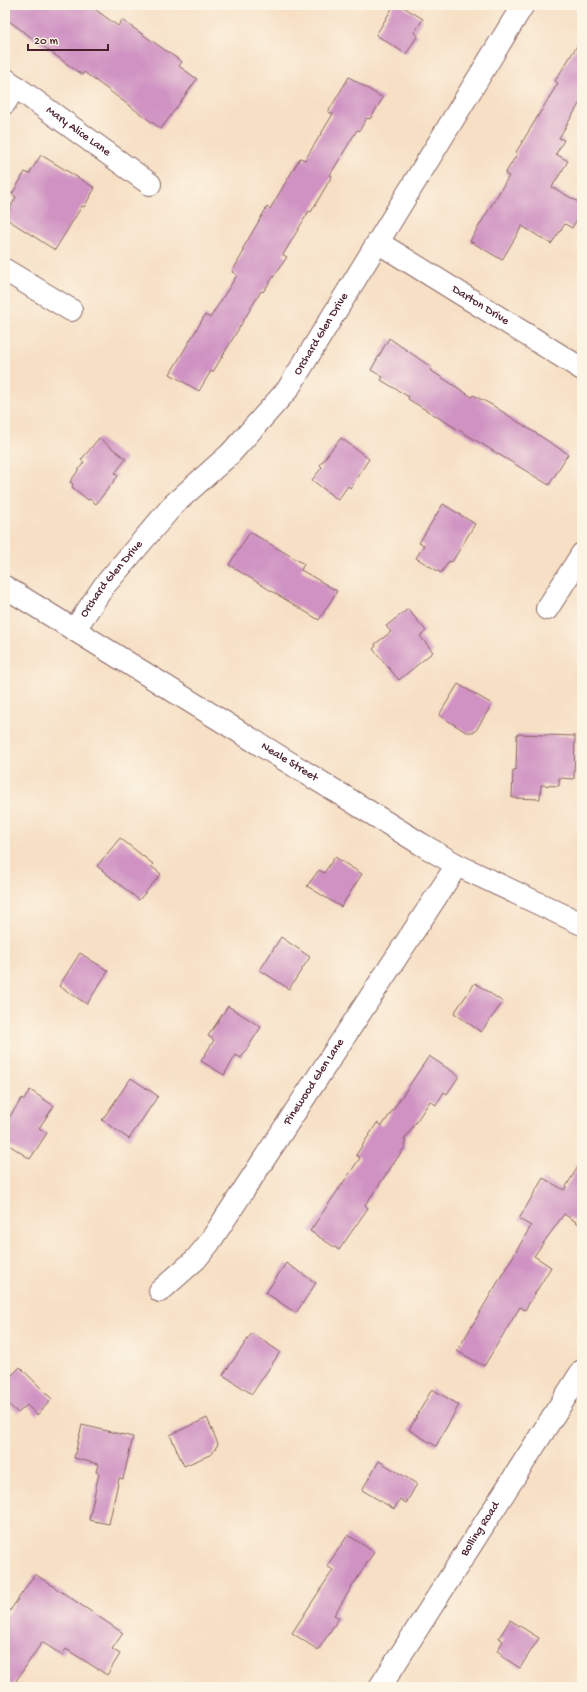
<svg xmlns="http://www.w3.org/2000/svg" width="587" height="1692" font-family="'Gochi Hand',sans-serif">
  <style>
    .building { fill: #cf92c2 }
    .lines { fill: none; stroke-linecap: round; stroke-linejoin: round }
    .minor-casing { stroke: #866261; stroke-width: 24 }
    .minor { stroke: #fff; stroke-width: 22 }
    .labels { text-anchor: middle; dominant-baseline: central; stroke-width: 3; stroke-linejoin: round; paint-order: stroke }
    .street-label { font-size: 12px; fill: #4a1f2b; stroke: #fcf5e5 }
  </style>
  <rect width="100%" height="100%" fill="#fcf5e5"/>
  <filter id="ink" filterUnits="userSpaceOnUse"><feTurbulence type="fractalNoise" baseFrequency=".025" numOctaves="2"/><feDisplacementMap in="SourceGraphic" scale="8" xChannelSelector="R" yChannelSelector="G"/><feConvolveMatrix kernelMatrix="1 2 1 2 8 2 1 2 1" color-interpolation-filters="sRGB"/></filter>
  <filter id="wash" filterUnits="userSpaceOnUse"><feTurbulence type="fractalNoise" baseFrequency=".012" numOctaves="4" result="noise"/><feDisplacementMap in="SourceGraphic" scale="16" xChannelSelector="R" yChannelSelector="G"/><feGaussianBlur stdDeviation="0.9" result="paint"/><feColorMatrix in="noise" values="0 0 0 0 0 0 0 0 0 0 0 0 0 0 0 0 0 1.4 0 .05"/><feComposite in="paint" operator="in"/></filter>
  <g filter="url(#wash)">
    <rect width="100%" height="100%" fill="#f6dfc4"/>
    <g id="blocks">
      <g class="building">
        <path d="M5,5h84l29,21 4,-6 60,42 -3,4 18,13 -36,50 -77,-57 -2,3 -77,-57z"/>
        <path d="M394,5h6l23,14 -9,14 4,2 -12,19 -30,-19z"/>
        <path d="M582,38v61l-23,39 5,2 -8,14 12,7 -16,26 30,17v7l-10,17 -7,-4 -14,20 -29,-18 -20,34 -32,-19 39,-65 -4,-2 12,-20 -1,-2 42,-69 -3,-2z"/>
        <path d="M349,77l34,21 -13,21 -3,-1 -8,13 -2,-1 -27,45 2,1 -21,36 -2,-1 -26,44 4,2 -24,35 -2,-1 -48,81 -2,-1 -12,20 -29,-17 35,-59 5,3 27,-43 -5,-3 12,-21 -2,-1 25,-43 3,2 30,-51 5,2 28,-46 -5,-2z"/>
        <path d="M41,155l54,33 -11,19 -2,-1 -27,44 -50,-32 11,-21 -4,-3 13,-22 4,2z"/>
        <path d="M389,338l42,29 -1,3 42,27 1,-2 19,10 76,49 -19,31 -141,-86 1,-2 -28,-17 2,-3 -12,-7z"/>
        <path d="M99,438l27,21 -11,14 3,3 -22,28 -6,-5 -2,1 -16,-13 1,-3 -3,-2 14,-20 -3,-2z"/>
        <path d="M341,438l28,21 -19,29 -2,-2 -10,14 -26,-20 10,-13 -2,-2 8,-11z"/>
        <path d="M443,504l32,20 -23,38 -3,-1 -8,12 -25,-15 8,-13 -5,-2z"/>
        <path d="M250,532l54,32 -3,6 36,21 -18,29 -90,-55z"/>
        <path d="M408,609l18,22 -6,5 13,16 -34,28 -26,-31 3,-3 -1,-2 16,-12 -5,-6z"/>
        <path d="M458,684l34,20 -17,28h-9l-27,-17z"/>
        <path d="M517,734l58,2 -1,43 -15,-1v8l-18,-1 -1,14 -28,-1 1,-28h3z"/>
        <path d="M120,838l33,26 -2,2 10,8 -22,26 -42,-34z"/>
        <path d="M335,857l27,17 -21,33 -34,-21 12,-16 5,3z"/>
        <path d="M281,937l29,20 -21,32 -29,-19z"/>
        <path d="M80,953l28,18 -21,33 -28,-18z"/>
        <path d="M475,983l28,19 -22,30 -27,-19z"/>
        <path d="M228,1006l33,21 -20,31 -5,-3 -12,20 -23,-14 13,-21 -6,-4z"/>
        <path d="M429,1056l30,20 -12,18 -3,-2 -8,13 -6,-4 -26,39 2,1 -2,4 1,2 -40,58 3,3 -29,42 -29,-19 50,-73 -4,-3 21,-32 5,3z"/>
        <path d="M131,1078l27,18 -29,43 -27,-19z"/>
        <path d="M30,1090l24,16 -15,22 8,5 -17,26 -25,-17v-18l17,-26 2,2z"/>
        <path d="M582,1160v66l-18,-12 -30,42 17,11 -26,43 -5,-3 -36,59 -27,-15 74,-125 -12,-7 24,-41 21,12z"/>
        <path d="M286,1263l30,20 -20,30 -30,-20z"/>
        <path d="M252,1333l28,19 -28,42 -29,-19z"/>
        <path d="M20,1367l32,32 -15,16 -10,-10 -9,8 -13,-12v-19z"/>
        <path d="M432,1389l27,16 -23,41 -27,-16z"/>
        <path d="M207,1418l11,26 -6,10 -28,12 -14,-31z"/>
        <path d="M82,1425l51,12 -10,42 -4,-1 -10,46 -20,-4 10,-47 -3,-1 2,-8 -24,-6z"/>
        <path d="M379,1461l38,23 -11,19 -6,-4 -6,10 -32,-19z"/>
        <path d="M348,1535l26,17 -40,63 5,3 -21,32 -26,-17 41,-63 -6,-4z"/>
        <path d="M35,1574l88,59 -11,16 8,5 -13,21 -41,-26 -4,6 -20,-13 -30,45h-7v-69z"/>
        <path d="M510,1620l29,18 -19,30 -19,-12 1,-2 -5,-3 6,-10 -4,-3z"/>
      </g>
    </g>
  </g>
  <g filter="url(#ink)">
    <use href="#blocks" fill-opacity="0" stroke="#866261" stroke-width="1"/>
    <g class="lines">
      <g class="minor-casing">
        <g id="minor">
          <path id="s1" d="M5,79l145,105"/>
          <path d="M5,103l10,-17"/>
          <path id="s2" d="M379,243l203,126"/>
          <path d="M5,270l66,40"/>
          <path id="s3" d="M5,587l416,257 36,21 125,59"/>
          <path d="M547,609l35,-55"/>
          <path id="s4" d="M75,629l29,-43 70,-82 56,-50 58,-65 235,-384"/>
          <path id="s5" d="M160,1291l36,-32 13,-16 248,-378"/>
          <path id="s6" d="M380,1687l202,-316"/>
        </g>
      </g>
      <use href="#minor" class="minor"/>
    </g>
  </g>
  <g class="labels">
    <g class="street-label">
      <text stroke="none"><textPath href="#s1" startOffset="90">Mary Alice Lane</textPath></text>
      <text stroke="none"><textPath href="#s2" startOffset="119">Darton Drive</textPath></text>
      <text stroke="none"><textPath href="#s4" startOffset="386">Orchard Glen Drive</textPath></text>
      <text stroke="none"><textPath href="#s4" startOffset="62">Orchard Glen Drive</textPath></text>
      <text stroke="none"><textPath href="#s3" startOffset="334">Neale Street</textPath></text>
      <text stroke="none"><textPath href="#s5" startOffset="261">Pinewood Glen Lane</textPath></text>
      <text stroke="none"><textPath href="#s6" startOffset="187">Bolling Road</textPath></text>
    </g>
  </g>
  <rect width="587" height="1692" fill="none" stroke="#fcf5e5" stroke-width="20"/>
  <path d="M28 44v6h80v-6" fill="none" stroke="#4a1f2b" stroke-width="2"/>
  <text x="34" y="44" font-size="12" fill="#4a1f2b" stroke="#fcf5e5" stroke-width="3" paint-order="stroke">20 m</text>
</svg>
